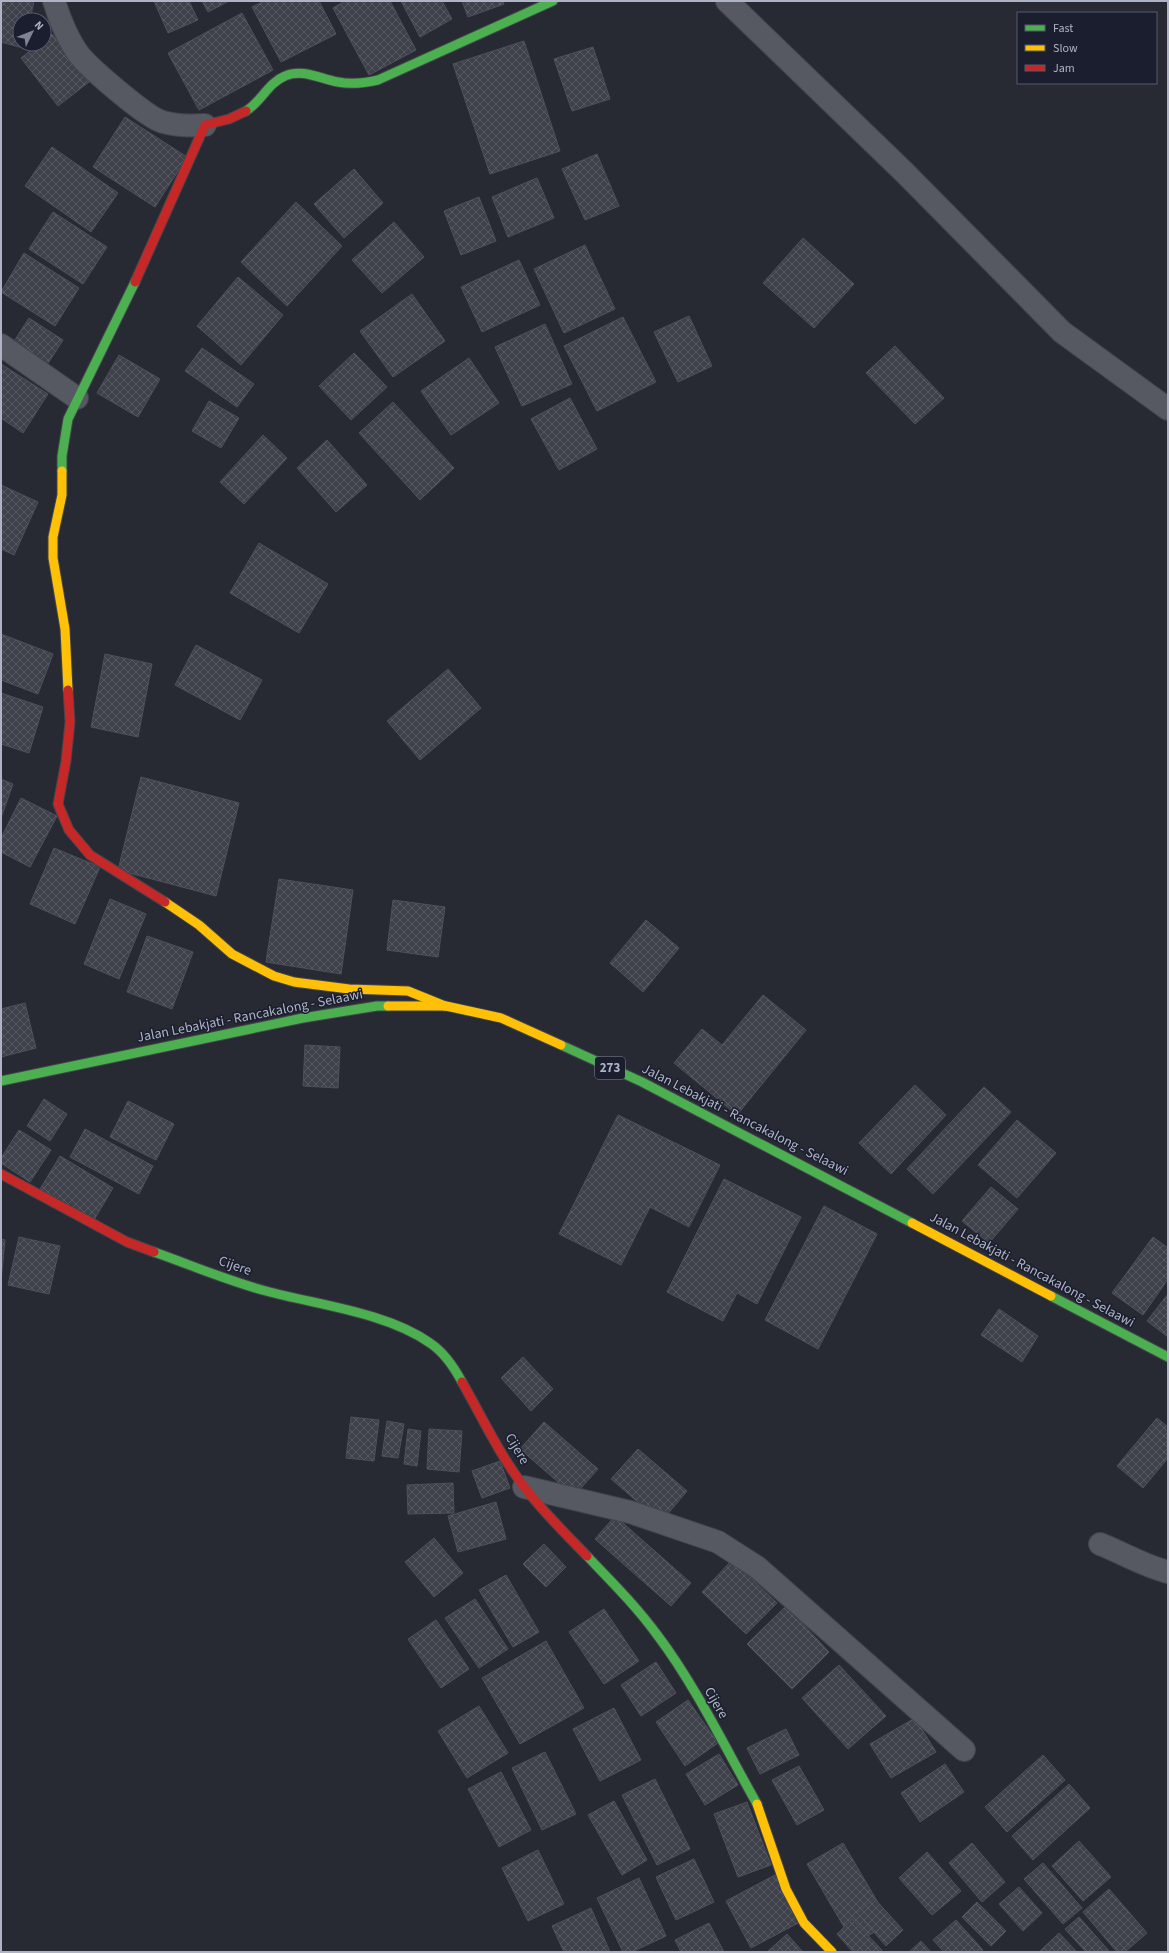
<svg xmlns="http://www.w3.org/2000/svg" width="1169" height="1953" font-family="'Source Sans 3',sans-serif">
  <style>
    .building { fill: url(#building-cross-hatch); stroke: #4e515c }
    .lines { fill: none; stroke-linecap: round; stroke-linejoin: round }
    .street-casing { stroke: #43454c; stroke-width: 24 }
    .fast-casing { stroke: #43454c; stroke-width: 11 }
    .slow-casing { stroke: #43454c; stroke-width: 11 }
    .jam-casing { stroke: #43454c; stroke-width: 11 }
    .street { stroke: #565862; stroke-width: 22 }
    .fast { stroke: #4caf50; stroke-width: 9 }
    .slow { stroke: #ffc107; stroke-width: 9 }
    .jam { stroke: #c62828; stroke-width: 9 }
    .labels { text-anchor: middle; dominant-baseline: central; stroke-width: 3; stroke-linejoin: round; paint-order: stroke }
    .shield { fill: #1a1e2e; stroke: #828698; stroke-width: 1 }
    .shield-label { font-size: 13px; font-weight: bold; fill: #afb3c6 }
    .street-label { font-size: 14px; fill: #afb3c6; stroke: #1a1e2e }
  </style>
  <defs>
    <pattern id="building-cross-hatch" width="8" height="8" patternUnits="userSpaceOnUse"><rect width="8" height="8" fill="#3e404a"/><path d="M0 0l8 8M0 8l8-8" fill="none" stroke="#575963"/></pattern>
  </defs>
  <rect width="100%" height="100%" fill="#272a33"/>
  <g class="building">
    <path d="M1,1h33l-4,19h-10v24h4l-1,4 -22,-6z"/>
    <path d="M154,1h35l9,19 -30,13z"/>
    <path d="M202,1h27l-21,11z"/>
    <path d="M264,1h55l17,33 -55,28 -29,-55z"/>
    <path d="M345,1h45l26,49 -47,25 -36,-67z"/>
    <path d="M401,1h41l10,18 -32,18z"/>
    <path d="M462,1h41l1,3 -36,13z"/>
    <path d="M242,13l31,57 -74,40 -31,-57z"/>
    <path d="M52,34l37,48 -31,24 -37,-48 18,-14h5v-4z"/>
    <path d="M524,41l36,110 -70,23 -37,-110z"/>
    <path d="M593,47l17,52 -38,12 -18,-52z"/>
    <path d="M125,117l62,40 -32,50 -62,-40z"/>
    <path d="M52,147l66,46 -27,39 -66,-46z"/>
    <path d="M597,154l22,52 -34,14 -23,-51z"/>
    <path d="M354,169l29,34 -39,35 -30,-34z"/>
    <path d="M537,178l17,40 -46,19 -16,-40z"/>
    <path d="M479,197l17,44 -35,14 -17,-44z"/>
    <path d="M296,202l46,44 -55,60 -46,-44z"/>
    <path d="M53,212l54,35 -24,37 -54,-35z"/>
    <path d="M394,222l30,35 -42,36 -30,-33z"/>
    <path d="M803,238l51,46 -40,44 -51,-45z"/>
    <path d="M585,245l30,64 -51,24 -30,-64z"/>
    <path d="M24,253l55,35 -24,38 -54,-34z"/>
    <path d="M519,260l21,45 -58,27 -21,-45z"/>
    <path d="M238,277l45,38 -42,50 -44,-39z"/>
    <path d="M412,294l33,47 -52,36 -33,-46z"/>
    <path d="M689,316l23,50 -34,16 -24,-50z"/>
    <path d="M623,317l33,65 -59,29 -33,-65z"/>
    <path d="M29,318l34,22 -16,25 -34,-22z"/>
    <path d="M545,324l27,60 -50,22 -27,-59z"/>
    <path d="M895,346l49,52 -29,26 -49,-51z"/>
    <path d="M202,348l52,36 -17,23 -52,-36z"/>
    <path d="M354,353l33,34 -36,33 -32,-34z"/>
    <path d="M119,355l41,24 -22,38 -41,-24z"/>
    <path d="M469,358l30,45 -48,32 -30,-44z"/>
    <path d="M1,364l47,30 -25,39 -22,-15z"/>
    <path d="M570,398l27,51 -38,21 -28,-51z"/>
    <path d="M209,401l30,17 -18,30 -29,-17z"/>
    <path d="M393,402l61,66 -34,32 -61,-67z"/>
    <path d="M263,435l24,23 -43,46 -24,-22z"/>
    <path d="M327,440l40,45 -31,27 -39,-44z"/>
    <path d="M1,485l37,17 -24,53 -13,-6z"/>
    <path d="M259,543l69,41 -29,49 -69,-40z"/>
    <path d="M1,634l52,20 -15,40 -37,-14z"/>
    <path d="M196,645l66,35 -22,40 -65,-35z"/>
    <path d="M105,654l47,10 -14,73 -47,-10z"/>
    <path d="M448,669l33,39 -61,52 -33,-39z"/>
    <path d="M1,693l42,14 -14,46 -28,-9z"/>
    <path d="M141,777l98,26 -23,93 -98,-26z"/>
    <path d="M1,779l12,5 -12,34z"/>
    <path d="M21,798l36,18 -27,51 -29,-15v-14z"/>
    <path d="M54,848l46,19 -25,57 -45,-20z"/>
    <path d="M279,879l74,11 -12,84 -75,-12z"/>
    <path d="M110,899l36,15 -27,65 -35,-15z"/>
    <path d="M393,900l52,7 -7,50 -51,-7z"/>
    <path d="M646,920l33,28 -36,44 -33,-29z"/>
    <path d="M147,936l46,16 -21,57 -45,-17z"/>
    <path d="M763,995l43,35 -69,85 -63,-52 28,-34 20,16z"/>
    <path d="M25,1003l11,45 -35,9v-48z"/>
    <path d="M305,1045l35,2 -2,41 -35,-2z"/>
    <path d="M915,1085l31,30 -55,59 -32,-31z"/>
    <path d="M984,1087l27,25 -78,82 -26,-25z"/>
    <path d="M44,1099l23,15 -17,27 -23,-15z"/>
    <path d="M128,1101l46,23 -18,36 -46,-23z"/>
    <path d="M618,1115l102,50 -31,62 -39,-20 -29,58 -62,-31z"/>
    <path d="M1017,1120l39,33 -39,45 -39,-33z"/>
    <path d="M85,1129l68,37 -14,28 -69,-37z"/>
    <path d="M19,1130l32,20 -21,32 -29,-19v-5z"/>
    <path d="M60,1156l53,32 -19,32 -54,-31z"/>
    <path d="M724,1179l77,38 -44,87 -20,-11 -14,28 -56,-29z"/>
    <path d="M991,1187l27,22 -29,34 -27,-22z"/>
    <path d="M824,1206l53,28 -59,115 -53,-29z"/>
    <path d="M19,1237l41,9 -11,48 -41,-9z"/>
    <path d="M1153,1237l15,11v31l-25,36 -31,-22z"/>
    <path d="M1,1239l4,1 -4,41z"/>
    <path d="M1168,1294v43l-21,-16z"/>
    <path d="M999,1309l39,27 -16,26 -41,-27z"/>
    <path d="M523,1357l30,32 -22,22 -30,-33z"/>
    <path d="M351,1417l28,3 -5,41 -28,-3z"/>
    <path d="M1157,1418l11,9v31l-25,30 -26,-22z"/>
    <path d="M387,1421l17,3 -6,34 -16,-2z"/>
    <path d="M544,1422l54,47 -24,27 -54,-47z"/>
    <path d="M408,1429l13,2 -4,35 -13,-2z"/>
    <path d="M429,1429l33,2 -3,41 -32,-3z"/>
    <path d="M638,1449l49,42 -26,31 -50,-43z"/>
    <path d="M500,1461l10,27 -28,10 -10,-27z"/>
    <path d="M453,1483l1,30 -46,1 -1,-29z"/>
    <path d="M496,1502l10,37 -48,13 -10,-36z"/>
    <path d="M615,1516l76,67 -20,23 -76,-67z"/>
    <path d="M434,1538l29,35 -29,24 -29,-35z"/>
    <path d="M544,1544l22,23 -20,20 -23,-23z"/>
    <path d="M732,1560l45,43 -31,31 -44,-42z"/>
    <path d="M506,1575l33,57 -26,15 -34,-57z"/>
    <path d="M475,1599l33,50 -29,19 -34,-50z"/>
    <path d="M786,1606l43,46 -37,37 -45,-45z"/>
    <path d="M604,1609l35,52 -35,23 -35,-52z"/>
    <path d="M436,1620l33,49 -28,19 -33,-49z"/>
    <path d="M546,1641l38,67 -64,36 -38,-66z"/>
    <path d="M656,1662l20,31 -35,23 -20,-31z"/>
    <path d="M839,1665l47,51 -38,33 -46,-51z"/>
    <path d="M688,1700l30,43 -33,23 -29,-44z"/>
    <path d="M479,1706l29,47 -41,25 -29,-47z"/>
    <path d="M614,1708l27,52 -41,21 -27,-52z"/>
    <path d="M915,1718l21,34 -45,26 -21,-34z"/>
    <path d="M786,1729l13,26 -39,19 -13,-26z"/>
    <path d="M545,1752l31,62 -34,16 -30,-62z"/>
    <path d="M719,1754l19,31 -33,20 -19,-31z"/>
    <path d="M1043,1755l22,25 -58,52 -22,-25z"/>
    <path d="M945,1764l19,28 -44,30 -19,-29z"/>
    <path d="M799,1766l25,44 -27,15 -25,-45z"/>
    <path d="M501,1772l30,58 -32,17 -31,-58z"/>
    <path d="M655,1779l35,70 -33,16 -35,-70z"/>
    <path d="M1069,1784l21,24 -57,52 -21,-24z"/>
    <path d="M614,1801l33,59 -25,15 -34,-60z"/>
    <path d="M747,1802l24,63 -33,12 -24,-63z"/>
    <path d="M1079,1841l32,36 -28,24 -31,-35z"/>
    <path d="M843,1843l47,80 -36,21 -47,-80z"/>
    <path d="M972,1843l33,39 -23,20 -33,-39z"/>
    <path d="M538,1850l26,54 -36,17 -26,-53z"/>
    <path d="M927,1852l34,39 -29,24 -33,-37z"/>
    <path d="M694,1859l20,43 -38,18 -20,-43z"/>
    <path d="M1043,1863l39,45 -19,16 -39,-45z"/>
    <path d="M775,1875l25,47 -49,26 -25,-47z"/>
    <path d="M639,1878l27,58 -34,16h-9l-26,-54z"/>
    <path d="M1019,1887l23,26 -19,18 -24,-27z"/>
    <path d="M1109,1889l38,44 -22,19h-8l-34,-40z"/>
    <path d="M874,1898l29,32 -17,16 -29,-33z"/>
    <path d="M977,1902l29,29 -15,15 -29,-29z"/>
    <path d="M591,1908l19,44h-46l-12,-26z"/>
    <path d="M1079,1917l31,35h-24l-21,-23z"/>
    <path d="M852,1919l30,31 -2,2h-27l-16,-18z"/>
    <path d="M956,1920l27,30 -3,2h-36l-11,-12z"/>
    <path d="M709,1923l15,29h-43l-6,-12z"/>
    <path d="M1059,1933l18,19h-38z"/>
    <path d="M787,1934l16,18h-36z"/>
    <path d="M921,1941l10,11h-22z"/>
  </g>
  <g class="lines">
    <g class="street-casing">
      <g id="street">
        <path d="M54,1c5,17 15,41 26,55 12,14 67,62 83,66 14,4 28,4 42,3"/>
        <path d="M727,1l178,172 157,159 106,77"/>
        <path d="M1,345l76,53"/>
        <path d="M524,1487l106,25 88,30 39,25 207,183"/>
        <path d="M1100,1544c23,9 44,22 68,28"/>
      </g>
    </g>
    <g class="fast-casing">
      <g id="fast">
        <path d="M246,111c15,-9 22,-28 39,-35 18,-8 35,3 53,6 14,3 27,1 40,-2l175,-79"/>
        <path d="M62,471v-15l6,-37 67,-137"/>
        <path d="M561,1045l81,37 270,141"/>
        <path d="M1,1081l302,-63 74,-12h11"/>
        <path d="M154,1252c37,13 74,29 112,39 51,14 120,21 164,52 15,10 24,24 32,39"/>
        <path d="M1051,1296l117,61"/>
        <path d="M587,1556c25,26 50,51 71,80 37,49 68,113 99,168"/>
      </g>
    </g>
    <g class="slow-casing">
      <g id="slow">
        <path d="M62,471v24l-9,42v21l12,71 3,61"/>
        <path d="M165,902l34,23 33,29 42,22 20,6 55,7 59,2 37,15"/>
        <path d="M388,1006h58l55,12 60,27"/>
        <path d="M912,1223l139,73"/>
        <path d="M757,1804l29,85 18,34 28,29"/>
      </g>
    </g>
    <g class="jam-casing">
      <g id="jam">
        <path d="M135,282l70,-157 24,-6 17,-8"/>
        <path d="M68,690l2,32 -4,39 -8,43 11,26 21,25 75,47"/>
        <path d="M1,1174l126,68 27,10"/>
        <path d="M462,1382c20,35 38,74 63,106 19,25 41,46 62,68"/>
      </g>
    </g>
    <use href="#street" class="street"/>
    <use href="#fast" class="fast"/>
    <use href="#slow" class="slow"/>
    <use href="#jam" class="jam"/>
  </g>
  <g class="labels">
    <rect class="shield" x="595" y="1057" width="30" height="22" rx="3"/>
    <g class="shield-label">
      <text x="610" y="1068">273</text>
    </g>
    <g class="street-label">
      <text transform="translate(250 1016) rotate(-11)">Jalan Lebakjati - Rancakalong - Selaawi</text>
      <text transform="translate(745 1120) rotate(27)">Jalan Lebakjati - Rancakalong - Selaawi</text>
      <text transform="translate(235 1266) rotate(19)">Cijere</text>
      <text transform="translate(1032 1270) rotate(28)">Jalan Lebakjati - Rancakalong - Selaawi</text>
      <text transform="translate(517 1449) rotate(59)">Cijere</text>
      <text transform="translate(716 1703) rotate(60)">Cijere</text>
    </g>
  </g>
  <rect width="1169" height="1953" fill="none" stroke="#afb3c6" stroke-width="4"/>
  <rect x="1017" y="12" width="140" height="72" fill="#1a1e2e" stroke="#565a6b"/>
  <rect x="1025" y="25" width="20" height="6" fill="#4caf50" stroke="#565a6b"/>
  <text x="1053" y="32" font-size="12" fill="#afb3c6">Fast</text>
  <rect x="1025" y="45" width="20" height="6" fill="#ffc107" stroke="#565a6b"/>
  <text x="1053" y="52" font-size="12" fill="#afb3c6">Slow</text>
  <rect x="1025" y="65" width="20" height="6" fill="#c62828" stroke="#565a6b"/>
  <text x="1053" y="72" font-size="12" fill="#afb3c6">Jam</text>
  <g transform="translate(32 32) rotate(47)"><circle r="19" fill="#1a1e2e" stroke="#565a6b"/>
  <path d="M0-3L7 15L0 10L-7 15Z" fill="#7f8393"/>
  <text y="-6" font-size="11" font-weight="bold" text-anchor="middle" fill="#afb3c6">N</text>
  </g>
</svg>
